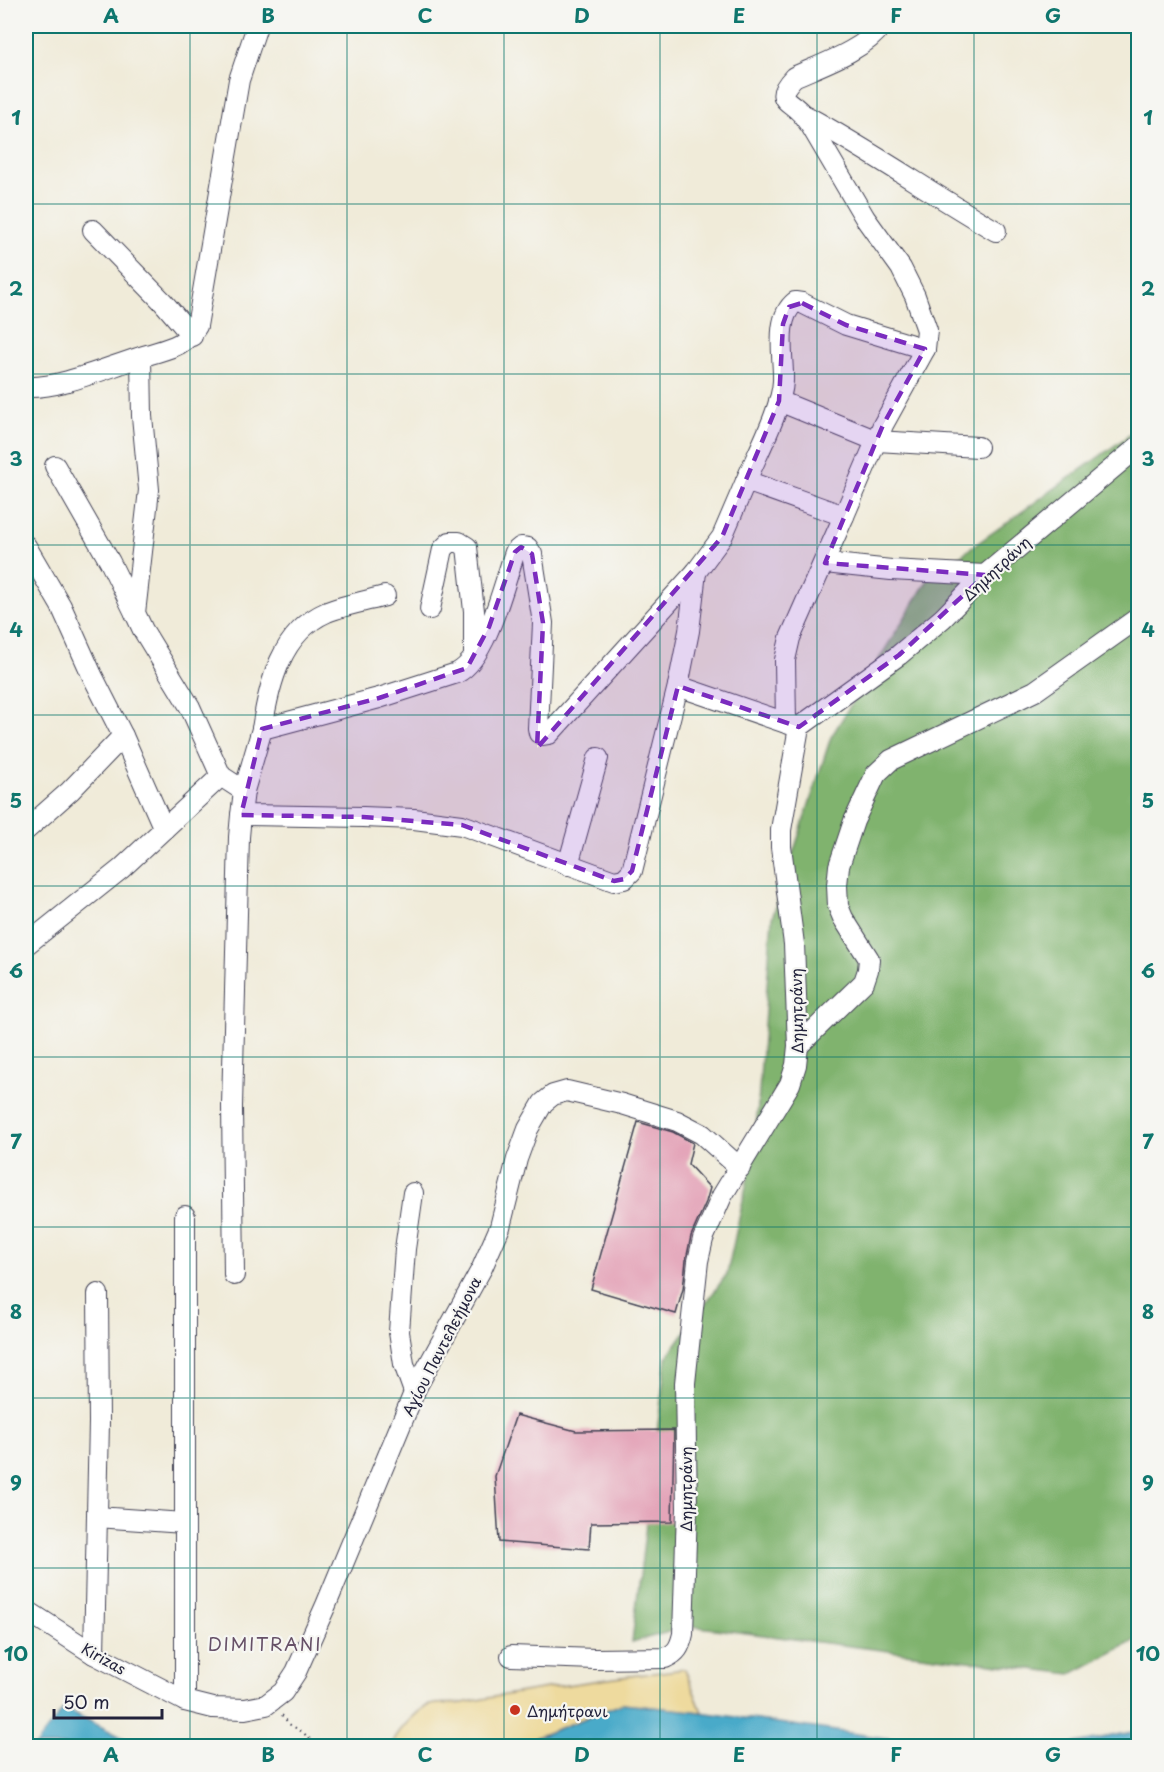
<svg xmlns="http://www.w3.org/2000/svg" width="1164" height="1772" font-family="'Playpen Sans',sans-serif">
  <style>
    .forest { fill: #80b36e; stroke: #516a54; stroke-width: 1.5 }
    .sand { fill: #eeda9e; stroke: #887e6c; stroke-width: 1.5 }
    .water { fill: #4aaac9; stroke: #366682; stroke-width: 1.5 }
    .pier { fill: #f0ebd9 }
    .building { fill: #e4a5b9 }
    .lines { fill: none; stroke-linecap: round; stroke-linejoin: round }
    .minor-casing { stroke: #414053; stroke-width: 22 }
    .path { stroke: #414053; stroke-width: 2; stroke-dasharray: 1.5 4.5; stroke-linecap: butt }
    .minor { stroke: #fff; stroke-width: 20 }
    .marked { fill: #7b2cbf; fill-opacity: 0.2; stroke: #7b2cbf; stroke-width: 4.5; stroke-dasharray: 12 8; stroke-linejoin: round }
    .grid { fill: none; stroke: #0f766e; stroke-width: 1.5; stroke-opacity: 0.55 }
    .poi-dot { fill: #c8321e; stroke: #f6f6f2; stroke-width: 2 }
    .labels { text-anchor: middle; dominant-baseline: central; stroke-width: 4.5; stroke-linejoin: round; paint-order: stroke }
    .street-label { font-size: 15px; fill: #22223b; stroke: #f6f6f2 }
    .poi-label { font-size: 15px; fill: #22223b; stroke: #f6f6f2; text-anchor: start }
    .quarter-label { font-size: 18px; letter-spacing: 1.5px; fill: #665067; stroke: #f6f6f2 }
    .neatline { fill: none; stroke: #0f766e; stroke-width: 2 }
    .grid-label { font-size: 20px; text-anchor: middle; font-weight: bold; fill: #0f766e }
  </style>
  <rect width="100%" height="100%" fill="#f6f6f2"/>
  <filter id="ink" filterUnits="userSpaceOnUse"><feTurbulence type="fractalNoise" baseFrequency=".0167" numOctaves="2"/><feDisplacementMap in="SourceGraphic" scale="12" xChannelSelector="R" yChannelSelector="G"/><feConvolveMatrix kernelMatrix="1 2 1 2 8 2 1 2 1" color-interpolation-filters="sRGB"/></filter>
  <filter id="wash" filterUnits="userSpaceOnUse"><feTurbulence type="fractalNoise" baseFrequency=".008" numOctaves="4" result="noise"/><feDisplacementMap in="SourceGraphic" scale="24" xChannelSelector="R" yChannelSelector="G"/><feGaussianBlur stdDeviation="1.35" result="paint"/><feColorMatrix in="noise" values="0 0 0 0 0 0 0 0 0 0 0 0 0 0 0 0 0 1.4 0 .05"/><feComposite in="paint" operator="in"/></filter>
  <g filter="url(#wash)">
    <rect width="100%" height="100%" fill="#f0ebd9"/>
    <path class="forest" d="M1138,429v1210l-67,35 -380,-48 -59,16 34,-284 61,-84 28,-129 17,-227 59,-181 98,-159z"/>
    <path class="sand" d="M685,1669l17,43 -80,-8 -109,42h-121c2,-12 24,-34 35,-40 10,-5 26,-1 36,-3 74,-15 148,-25 222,-34z"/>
    <g class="water">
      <path d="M622,1704l71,7 250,35h-429z"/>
      <path d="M64,1708l75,38h-105z"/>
      <path d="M1138,1731v15h-78z"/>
    </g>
    <path class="pier" d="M60,1708l1,3 -27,35h-3z"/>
    <g id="blocks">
      <g class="building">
        <path d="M638,1122l35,10 20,11 -5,21 22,24 -4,14 -15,34 -5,24 -3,29 -7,25 -85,-25z"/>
        <path d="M516,1415l60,16 98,-1 -2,92 -81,1 -2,26 -90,-7 -4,-66z"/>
      </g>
    </g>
  </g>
  <g filter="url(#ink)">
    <use href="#blocks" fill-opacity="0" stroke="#414053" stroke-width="1.5"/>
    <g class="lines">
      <g class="minor-casing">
        <g id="minor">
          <path d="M806,116c65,35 126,78 190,115"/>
          <path d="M93,230l70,72 29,34"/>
          <path d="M26,387c33,2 82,-20 115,-30"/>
          <path d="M779,401l98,40 101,6"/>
          <path d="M55,466l55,96 25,51"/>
          <path d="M746,481c11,-27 36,-73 37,-100 1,-24 -9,-62 12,-79l7,1 44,22 79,24"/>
          <path d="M26,546l35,60 31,69 31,61"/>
          <path d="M825,563l66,7 94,5"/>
          <path d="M430,609l13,-60 7,-7h9l8,5 7,64v42"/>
          <path d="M678,686l120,41"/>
          <path d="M786,723l-1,-63 5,-22 54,-122"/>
          <path d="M262,729c7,-45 19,-97 65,-117 18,-7 39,-11 58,-16"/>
          <path d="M221,776l-31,-69 -47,-77 -8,-17 14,-123 -7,-74 -1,-59c22,-8 44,-9 56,-31l42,-246 18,-54"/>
          <path d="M244,791l-3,24 122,2 51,2 48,6 152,56 10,-2 8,-8 46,-185 11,-55 7,-59"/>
          <path d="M26,830l44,-39 53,-55 41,93"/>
          <path d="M568,865l30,-107"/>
          <path d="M26,945l95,-76 100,-93 23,15 18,-62 117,-31 78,-25c30,-15 47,-90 58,-121l6,-5 7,1 4,6 11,69 -5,105 1,5 4,2 6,-1 147,-162 26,-35 24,-56 98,35 39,-91 42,-76 2,-19 -12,-34 -14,-28 -36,-50 -54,-92c-3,-4 -6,-8 -9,-12 -13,-15 -30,-14 -8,-37 26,-12 71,-27 87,-51"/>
          <path d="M798,1046l66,-64 4,-12 1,-11 -26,-41 -5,-12 -1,-21 2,-19 15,-45 22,-47 15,-14 144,-69 103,-73"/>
          <path d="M413,1193l-8,56 -6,83 5,32 10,28"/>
          <path d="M234,1275l-2,-169 7,-269 2,-22"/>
          <path d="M97,1517l87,6"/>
          <path d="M26,1610l68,44 91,47 28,7 32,1 21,-4 17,-13 13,-20 30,-67 90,-217 66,-120 18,-41 17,-68 11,-30 15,-26 10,-8 14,-4 55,13 55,17 25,13 38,34"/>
          <path d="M94,1654l5,-232 -1,-128"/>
          <path d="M511,1656l84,3 70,-1c12,-5 15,-11 18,-24l4,-126 -2,-125 13,-122 5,-22 19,-43 68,-112 6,-19 2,-19 -4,-102 -13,-97v-17l18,-103 100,-72 44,-37 42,-43 153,-128"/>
          <path d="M185,1701v-485"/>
        </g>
      </g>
      <path class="path" d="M282,1715l7,9 15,9 3,4 8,5 24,4 10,-8 18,8"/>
      <use href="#minor" class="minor"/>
    </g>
  </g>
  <path class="marked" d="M802,303l44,22 79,24 -42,76 -58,138 160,12 -86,80 -100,72 -121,-41 -46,185 -8,8 -10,2 -152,-56 -99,-8 -122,-2 21,-86 117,-31 88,-30 22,-41 26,-75 6,-5 11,7 11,69 -6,125 185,-211 57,-136 4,-77 6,-17z"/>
  <path class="grid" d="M190,26v1720M347,26v1720M504,26v1720M660,26v1720M817,26v1720M974,26v1720M26,204h1112M26,374h1112M26,545h1112M26,715h1112M26,886h1112M26,1057h1112M26,1227h1112M26,1398h1112M26,1568h1112"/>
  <circle class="poi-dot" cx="515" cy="1710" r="6"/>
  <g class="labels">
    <g class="street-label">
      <text transform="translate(996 568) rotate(-43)">Δημητράνη</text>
      <text transform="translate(796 1011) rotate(-91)">Δημητράνη</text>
      <text transform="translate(441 1346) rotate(-63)">Αγίου Παντελεήμονα</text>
      <text transform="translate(685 1489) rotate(-90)">Δημητράνη</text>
      <text transform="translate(104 1658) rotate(29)">Kirizas</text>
    </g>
    <g class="poi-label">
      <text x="527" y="1710">Δημήτρανι</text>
    </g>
    <g class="quarter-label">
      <text x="265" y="1643">DIMITRANI</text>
    </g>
  </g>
  <rect width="1164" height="1772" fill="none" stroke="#f6f6f2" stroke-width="66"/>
  <path d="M54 1709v9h108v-9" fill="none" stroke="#22223b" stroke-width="3"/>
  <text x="63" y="1709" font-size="18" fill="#22223b" stroke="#f6f6f2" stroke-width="4.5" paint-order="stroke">50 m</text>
  <rect x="33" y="33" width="1098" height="1706" class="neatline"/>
  <g class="grid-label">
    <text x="111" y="23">A</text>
    <text x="268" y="23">B</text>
    <text x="425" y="23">C</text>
    <text x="582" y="23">D</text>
    <text x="739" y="23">E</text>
    <text x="896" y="23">F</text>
    <text x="1053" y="23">G</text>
    <text x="16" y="125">1</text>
    <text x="1148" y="125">1</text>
    <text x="16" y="296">2</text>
    <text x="1148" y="296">2</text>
    <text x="16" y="466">3</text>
    <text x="1148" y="466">3</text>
    <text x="16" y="637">4</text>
    <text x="1148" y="637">4</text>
    <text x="16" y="808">5</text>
    <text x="1148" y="808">5</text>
    <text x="16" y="978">6</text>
    <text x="1148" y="978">6</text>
    <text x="16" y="1149">7</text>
    <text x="1148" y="1149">7</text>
    <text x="16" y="1319">8</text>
    <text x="1148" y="1319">8</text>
    <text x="16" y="1490">9</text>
    <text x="1148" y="1490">9</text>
    <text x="16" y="1661">10</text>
    <text x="1148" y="1661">10</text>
    <text x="111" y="1762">A</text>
    <text x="268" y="1762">B</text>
    <text x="425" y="1762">C</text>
    <text x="582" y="1762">D</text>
    <text x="739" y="1762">E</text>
    <text x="896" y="1762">F</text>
    <text x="1053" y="1762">G</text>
  </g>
</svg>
